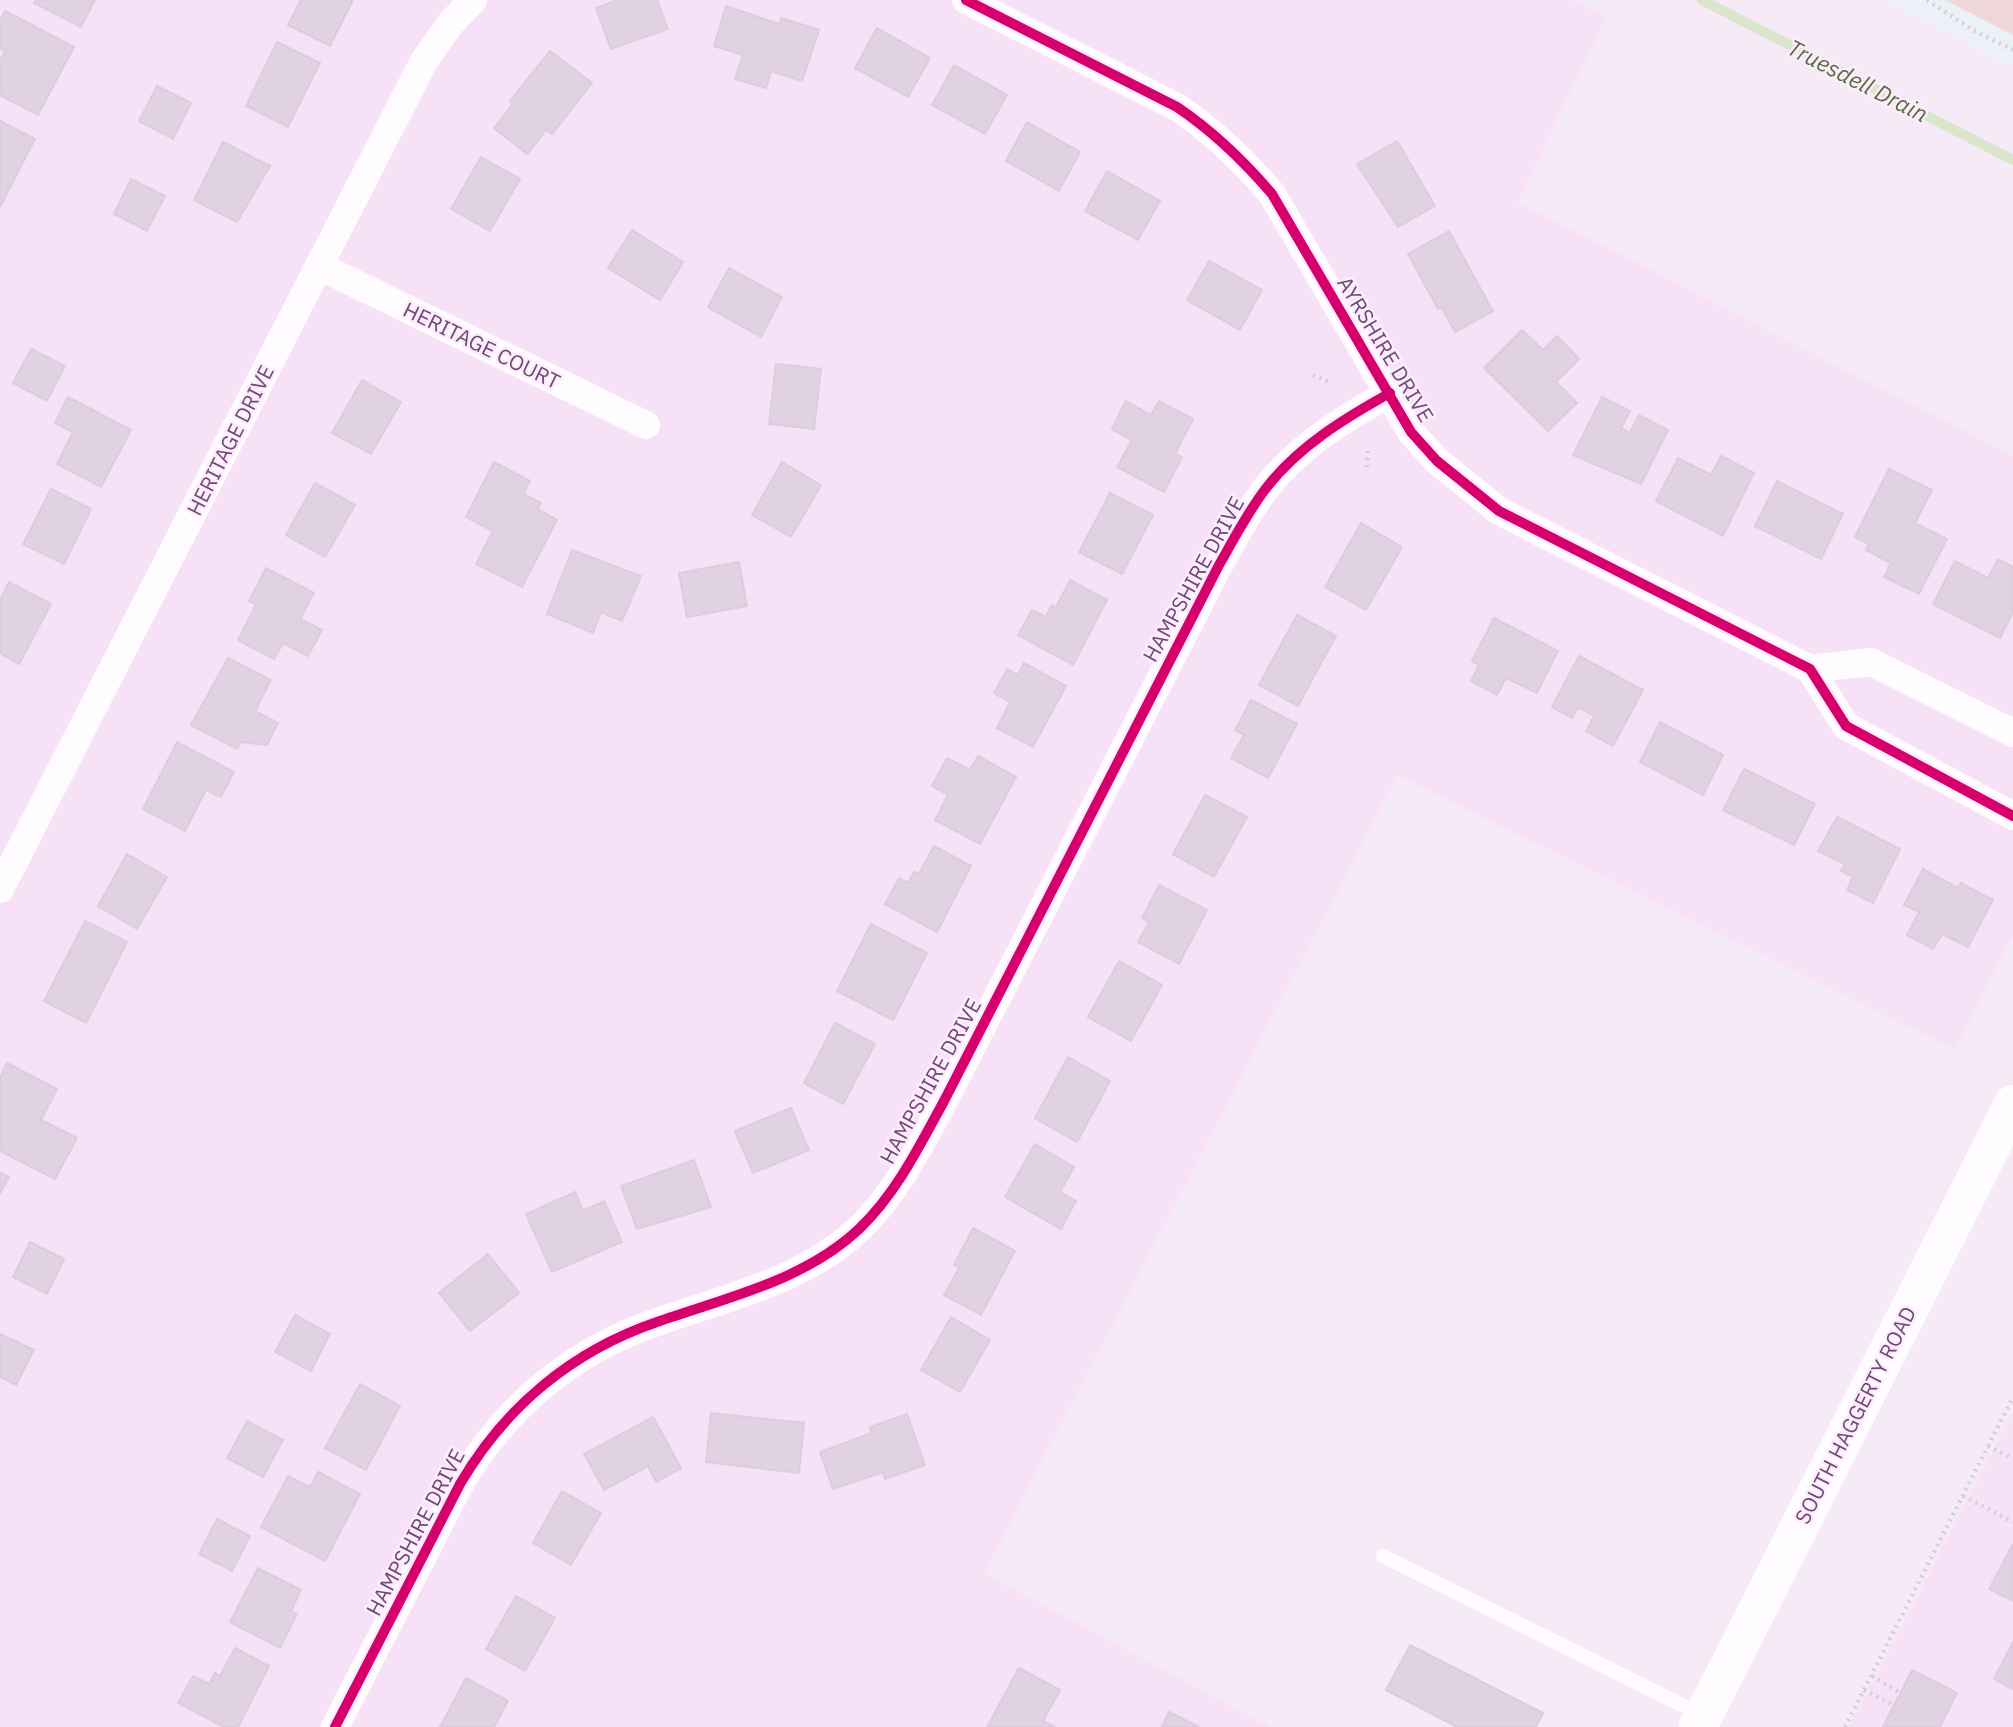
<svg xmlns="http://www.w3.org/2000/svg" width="2013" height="1727" font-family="'IBM Plex Sans',sans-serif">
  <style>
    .residential { fill: #f7e1f7 }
    .education { fill: #ebf1f7 }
    .green { fill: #eed6da }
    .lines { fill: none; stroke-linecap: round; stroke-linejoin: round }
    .stream { stroke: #d9e6cc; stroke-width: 10 }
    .building { fill: #e0d2e2; stroke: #dcccdf; stroke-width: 2 }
    .path { stroke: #d5cbd7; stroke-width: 4.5; stroke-dasharray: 2 5; stroke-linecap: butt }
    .lane { stroke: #fefcfe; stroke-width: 14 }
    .street { stroke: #fefcfe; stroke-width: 28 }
    .secondary { stroke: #fefcfe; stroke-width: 38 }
    .cycleway-casing { stroke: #feebfd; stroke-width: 15 }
    .cycleway { stroke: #d6006c; stroke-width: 10 }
    .labels { text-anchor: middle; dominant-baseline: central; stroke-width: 5; stroke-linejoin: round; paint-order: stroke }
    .street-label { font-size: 21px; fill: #6b4b73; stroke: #feebfd }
    .water-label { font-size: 23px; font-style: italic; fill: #51713c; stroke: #feebfd }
  </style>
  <rect width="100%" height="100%" fill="#f6eaf6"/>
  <g class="residential">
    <path d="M0,0h1573l33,17 -88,185 495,254v480l-58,114 -557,-275 -414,798 286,154h-1270z"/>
    <path d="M2013,1412v315h-164z"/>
  </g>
  <path class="education" d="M1884,0h129v66z"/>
  <path class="green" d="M1945,0h68v35z"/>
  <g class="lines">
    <path class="stream" d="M1702,0l311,160"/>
  </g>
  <g class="building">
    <path d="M36,0h59l-14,27 -47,-24z"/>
    <path d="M301,0h52l-23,46 -42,-21z"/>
    <path d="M617,0h40l11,29 -57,20 -15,-41z"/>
    <path d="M726,6l53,18 2,-6 38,12 -17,51 -31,-10 -5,17 -31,-9 8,-24 -29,-9z"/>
    <path d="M5,11l69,36 -36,68 -38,-20v-34l5,-10 -5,-3v-28z"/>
    <path d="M877,28l53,30 -22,39 -53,-29z"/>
    <path d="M277,42l43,21 -32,64 -42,-21z"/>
    <path d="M550,51l42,32 -40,51 -6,-4 -19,24 -33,-26 19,-24 -3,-3z"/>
    <path d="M954,65l53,30 -22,39 -53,-29z"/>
    <path d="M157,86l34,17 -18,36 -34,-18z"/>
    <path d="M0,121l35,18 -35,68z"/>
    <path d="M1027,122l53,30 -21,39 -53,-30z"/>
    <path d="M1397,141l38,65 -37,21 -41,-63z"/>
    <path d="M223,142l47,24 -33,56 -43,-22z"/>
    <path d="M481,157l39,22 -30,52 -39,-22z"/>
    <path d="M1107,171l53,30 -22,39 -53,-29z"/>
    <path d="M131,179l34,17 -18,35 -33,-17z"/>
    <path d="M632,230l51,32 -23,38 -52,-32z"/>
    <path d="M1449,231l44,80 -38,21 -14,-25 -3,2 -30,-55z"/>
    <path d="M1209,261l53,29 -22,40 -53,-30z"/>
    <path d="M729,268l53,29 -21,40 -53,-30z"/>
    <path d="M1522,330l21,20 14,-14 22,23 -23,23 21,21 -29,28 -64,-63z"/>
    <path d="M31,349l34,17 -18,35 -34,-18z"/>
    <path d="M776,364l45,5 -7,60 -45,-5z"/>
    <path d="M362,380l39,22 -30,52 -39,-21z"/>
    <path d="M68,397l63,33 -30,57 -44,-23 16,-32 -18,-9z"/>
    <path d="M1602,397l28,14 -9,17 9,5 9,-18 29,15 -27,54 -68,-29z"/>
    <path d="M1126,401l25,14 8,-14 34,18 -18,35 7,3 -18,35 -47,-25 15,-27 -20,-11z"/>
    <path d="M1721,456l33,17 -31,63 -67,-35 22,-43 33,17z"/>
    <path d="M494,462l36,19 -7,13 18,9 -4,6 20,11 -35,67 -46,-23 17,-33 -27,-14z"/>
    <path d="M782,462l39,23 -30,52 -39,-22z"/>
    <path d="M1889,469l43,21 -17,33 32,16 -28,55 -35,-17 7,-14 -25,-13 3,-6 -14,-7z"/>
    <path d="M1777,481l66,33 -22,45 -66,-33z"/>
    <path d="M315,483l40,22 -30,52 -39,-22z"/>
    <path d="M51,489l40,20 -27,55 -41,-20z"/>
    <path d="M1110,493l43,22 -31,59 -43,-22z"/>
    <path d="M1361,523l41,24 -36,63 -41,-23z"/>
    <path d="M572,550l69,26 -19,45 -21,-9 -8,21 -46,-19z"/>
    <path d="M1998,559l15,8v45l-13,26 -67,-34 22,-43 33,17z"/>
    <path d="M739,562l8,44 -60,11 -8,-44z"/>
    <path d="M266,568l48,25 -14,26 22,11 -14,26 -25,-13 -9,16 -36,-19 18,-35 -7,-4z"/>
    <path d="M1070,580l37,20 -34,65 -55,-30 14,-25 14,7 6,-12 4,2z"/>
    <path d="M9,582l42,22 -32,60 -19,-11v-53z"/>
    <path d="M1297,615l39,21 -38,70 -39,-21z"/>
    <path d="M1494,618l64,33 -21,42 -31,-15 -9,17 -26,-14 8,-16 -7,-4z"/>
    <path d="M1579,656l64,34 -30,56 -27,-15 8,-15 -16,-9 -6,11 -20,-11z"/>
    <path d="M228,658l43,22 -16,31 23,12 -11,22 -26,-3 -4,7 -46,-24z"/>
    <path d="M1024,663l42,23 -33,61 -36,-19 13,-26 -16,-9 13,-24 11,6z"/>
    <path d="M1251,700l46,24 -29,54 -37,-20 13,-23 -9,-5z"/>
    <path d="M1660,722l63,33 -20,40 -63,-33z"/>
    <path d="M177,742l57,30 -13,25 -15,-7 -21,41 -42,-22z"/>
    <path d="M978,756l38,21 -36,67 -45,-24 13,-25 -16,-9 15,-28 23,12z"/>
    <path d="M1744,769l71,35 -21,41 -71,-35z"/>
    <path d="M1205,795l42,22 -33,60 -41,-23z"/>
    <path d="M1837,817l63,32 -27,54 -26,-13 6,-13 -12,-6 4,-7 -27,-13z"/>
    <path d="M934,846l37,20 -34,66 -52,-28 14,-26 9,5 6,-11 5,2z"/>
    <path d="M127,854l40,23 -30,52 -39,-23z"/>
    <path d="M1923,869l35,19 3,-5 32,17 -25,47 -26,-13 -9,15 -26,-14 12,-23 -15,-7z"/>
    <path d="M1159,885l48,25 -28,54 -41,-22 11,-20 -7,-4z"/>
    <path d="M85,921l42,21 -41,81 -42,-22z"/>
    <path d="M871,924l56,29 -34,67 -56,-29z"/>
    <path d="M1119,961l43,24 -31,56 -43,-24z"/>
    <path d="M835,1023l40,21 -32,60 -39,-21z"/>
    <path d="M1068,1057l42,24 -33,61 -42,-24z"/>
    <path d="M7,1063l50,26 -16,31 36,18 -22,41 -55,-28v-73z"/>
    <path d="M791,1108l18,42 -56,23 -18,-42z"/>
    <path d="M1035,1144l39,23 -14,25 16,9 -15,28 -56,-32z"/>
    <path d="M694,1160l17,47 -74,22 -16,-43z"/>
    <path d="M0,1173l9,4 -9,17z"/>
    <path d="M575,1192l8,19 21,-10 18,41 -70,30 -26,-58z"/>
    <path d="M973,1228l42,23 -34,64 -37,-20 15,-27 -5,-3z"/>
    <path d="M30,1242l34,17 -17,35 -34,-17z"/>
    <path d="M488,1254l31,39 -49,38 -31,-38z"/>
    <path d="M295,1315l35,19 -19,37 -36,-19z"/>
    <path d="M951,1317l39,23 -30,52 -39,-22z"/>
    <path d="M0,1334l34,16 -18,35 -16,-8z"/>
    <path d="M360,1384l40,22 -34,64 -41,-22z"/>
    <path d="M711,1413l93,10 -5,50 -93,-11z"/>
    <path d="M907,1414l18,51 -40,14 -2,-7 -50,17 -13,-37 52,-19 -2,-6z"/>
    <path d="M653,1417l28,51 -25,14 -8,-16 -44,24 -20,-36z"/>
    <path d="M247,1421l36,19 -20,37 -36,-19z"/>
    <path d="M318,1472l42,22 -35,67 -64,-34 27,-51 22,11z"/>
    <path d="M562,1491l39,22 -30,52 -38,-22z"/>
    <path d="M217,1519l33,17 -18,35 -33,-17z"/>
    <path d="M2013,1544v57l-24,-12z"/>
    <path d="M258,1568l43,22 -10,21 6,3 -17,34 -50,-26z"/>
    <path d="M516,1596l39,22 -30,53 -39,-22z"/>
    <path d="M2013,1642v47l-19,-10z"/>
    <path d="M1410,1645l133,68 -7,14h-79l-71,-37z"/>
    <path d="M235,1648l34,18 -31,61h-14l-46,-24 15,-27 16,8 6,-11 5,3z"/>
    <path d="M1019,1668l41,22 -17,31 12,6h-68z"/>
    <path d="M1912,1670l45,23 -17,34h-57z"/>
    <path d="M466,1678l42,23 -14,26h-54z"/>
    <path d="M1169,1712l30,15h-37z"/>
  </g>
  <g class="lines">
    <g class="path">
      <path d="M1927,0l46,30 40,20"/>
      <path d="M1313,375l19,8"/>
      <path d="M1367,467l1,-18"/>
      <path d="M1988,1446l25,13"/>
      <path d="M1963,1496l50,26"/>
      <path d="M1872,1676l28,17"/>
      <path d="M1864,1690l30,15"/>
      <path d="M1845,1727l168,-330"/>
    </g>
    <path class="lane" d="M1383,1556l321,160"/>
    <g class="street">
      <path d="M966,0l211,107c37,25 66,53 95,87l139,238 26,29 62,50 311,158 36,57 167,90"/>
      <path d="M319,266l327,159"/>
      <path d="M1810,669l61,-7 142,71"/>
      <path d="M0,889l424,-828 27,-38 22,-23"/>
      <path d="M335,1727l125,-243c45,-77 112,-133 197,-162 68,-24 147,-41 202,-93 37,-35 61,-84 85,-128l275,-536c15,-26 29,-54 48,-78 32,-41 78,-69 123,-94"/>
    </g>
    <path class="secondary" d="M1698,1727l315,-623"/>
    <g class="cycleway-casing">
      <g id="cycleway">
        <path d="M966,0l211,107c37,25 66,53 95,87l139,238 26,29 62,50 311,158 36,57 167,90"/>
        <path d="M335,1727l125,-243c45,-77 112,-133 197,-162 68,-24 147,-41 202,-93 37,-35 61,-84 85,-128l275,-536c15,-26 29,-54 48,-78 32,-41 78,-69 123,-94"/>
      </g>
    </g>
    <use href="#cycleway" class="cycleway"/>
  </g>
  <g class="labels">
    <g class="street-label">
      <text transform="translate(482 345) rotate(26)">HERITAGE COURT</text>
      <text transform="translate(1386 349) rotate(59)">AYRSHIRE DRIVE</text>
      <text transform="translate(230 440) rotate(-63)">HERITAGE DRIVE</text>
      <text transform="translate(1193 579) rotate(-61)">HAMPSHIRE DRIVE</text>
      <text transform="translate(930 1081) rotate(-61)">HAMPSHIRE DRIVE</text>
      <text transform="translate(1855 1415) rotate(-63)">SOUTH HAGGERTY ROAD</text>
      <text transform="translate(415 1532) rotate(-62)">HAMPSHIRE DRIVE</text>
    </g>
    <g class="water-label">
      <text transform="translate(1858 80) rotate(27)">Truesdell Drain</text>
    </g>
  </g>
</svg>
